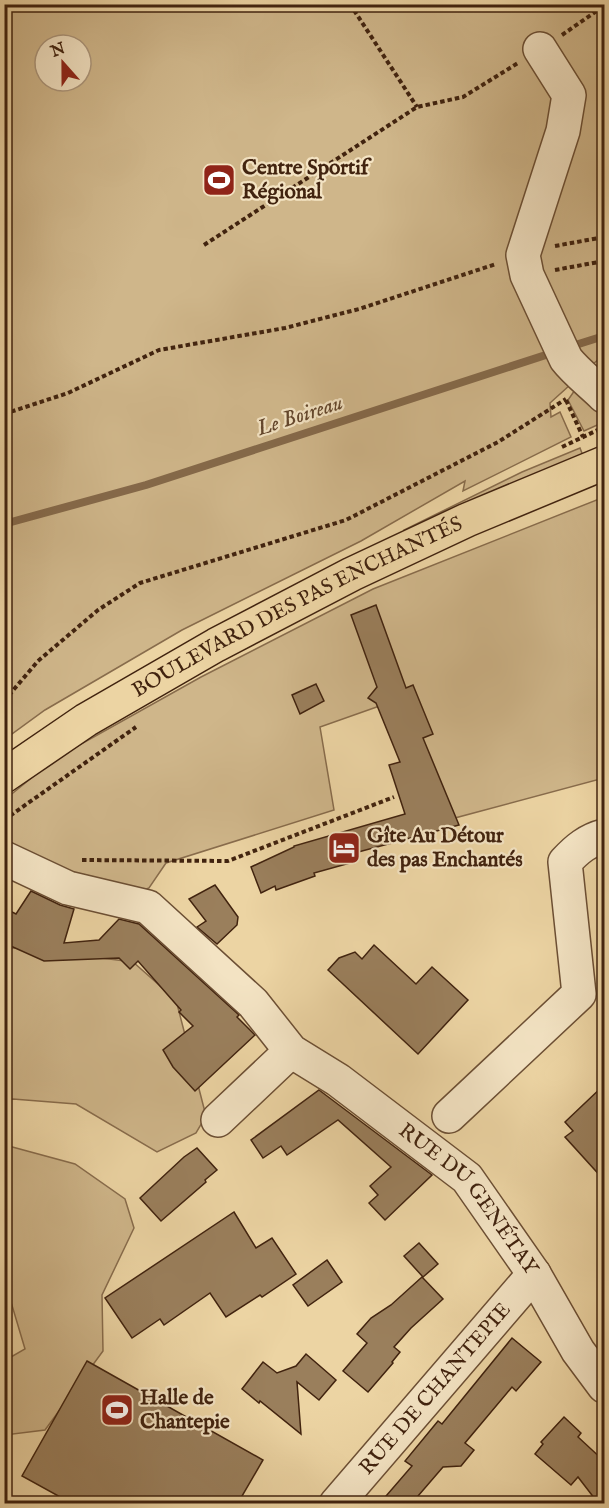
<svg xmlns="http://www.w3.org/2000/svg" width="609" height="1508" font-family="'IM FELL English',serif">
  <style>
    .green { fill: #cfb68a; stroke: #886c4c; stroke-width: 1.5; fill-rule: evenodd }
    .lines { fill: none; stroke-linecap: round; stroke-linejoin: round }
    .stream { stroke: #85694a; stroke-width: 8 }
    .building { fill: #9a7f5c; stroke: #41230f; stroke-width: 1.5 }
    .minor-casing { stroke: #6c4f34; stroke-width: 36 }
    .major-casing { stroke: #41230f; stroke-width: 36 }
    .path { stroke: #41230f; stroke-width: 4; stroke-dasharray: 4.5 3; stroke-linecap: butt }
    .minor { stroke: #f3e3c3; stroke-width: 33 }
    .major { stroke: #ecd4a3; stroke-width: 33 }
    .labels { text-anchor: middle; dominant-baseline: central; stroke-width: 4.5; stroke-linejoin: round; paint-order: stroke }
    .poi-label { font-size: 21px; font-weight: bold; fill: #41230f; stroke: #f3e3c3; text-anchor: start }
    .street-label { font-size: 21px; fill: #41230f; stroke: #f3e3c3 }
    .water-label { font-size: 22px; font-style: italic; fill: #63462c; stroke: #f3e3c3 }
  </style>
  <rect width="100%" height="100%" fill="#ecd4a3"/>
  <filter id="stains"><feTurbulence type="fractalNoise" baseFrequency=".00333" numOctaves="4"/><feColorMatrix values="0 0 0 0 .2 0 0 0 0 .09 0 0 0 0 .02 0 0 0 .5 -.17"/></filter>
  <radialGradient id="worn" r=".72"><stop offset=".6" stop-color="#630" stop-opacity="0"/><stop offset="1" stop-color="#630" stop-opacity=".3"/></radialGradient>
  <g class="green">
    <path d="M4,5h600v352h-3l-51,46 1,14 9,-5 11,25 -108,54 2,-10 -104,60 -179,89 -137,80 -40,29zM45,45h36v36h-36z"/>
    <path d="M579,384c15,11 25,17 25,38l-20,9 -16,-31z"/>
    <path d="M580,448l5,13 -176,78 -5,-9 118,-58z"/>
    <path d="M604,497v281l-153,41 -46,-122 -85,30 14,83 -168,53 -17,25 -17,7 -123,-48 -1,-50 48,-39 145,-81 172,-88z"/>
    <path d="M4,948h18l111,14 43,38 30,116 -10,17 -39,19 -81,-48 -63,-5 -8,1z"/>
    <path d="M5,1145l70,19 50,35 9,29 -32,67 1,56 -58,79 -40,5 -1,-74 21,-12 -20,-67z"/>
  </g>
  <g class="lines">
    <g class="stream">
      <path d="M569,347l35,-11"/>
      <path d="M4,524l142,-39 409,-133"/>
    </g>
  </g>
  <g class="building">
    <path d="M376,605l30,83 7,-3 20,49 -10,4 36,87 -112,30 3,8 -36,10 1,3 -39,14 -1,-4 -14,7 -10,-26 43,-20v-1l111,-32 -16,-49 11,-3 -24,-59 -8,-5 9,-11 -26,-72z"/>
    <path d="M316,684l8,17 -24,13 -8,-19z"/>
    <path d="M215,885l23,32 -1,8 -20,19 -20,-17 9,-6 -17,-22z"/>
    <path d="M31,891l29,14 14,4 -10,34 35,-3 20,-21 20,5 100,91 -2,2 18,18 -60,56 -22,-24 -10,-17 30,-24 -14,-14 2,-2 -43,-49 -8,8 -11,-11 -75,3 -40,-18v-35l12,6z"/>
    <path d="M374,945l42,39 16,-17 36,33 -50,54 -90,-84 11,-12 16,-6 7,7z"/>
    <path d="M604,1085v95l-39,-43 8,-6 -8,-9z"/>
    <path d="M319,1090l113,85 -47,45 -16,-17 9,-8 -8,-9 21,-19 -53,-47 -51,35 -6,-9 -18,12 -12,-18z"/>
    <path d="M197,1148l20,22 -12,10 1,2 -45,39 -21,-23 44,-41z"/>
    <path d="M234,1212l22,36 16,-10 24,36 -34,23 -2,-2 -34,22 -16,-24 -46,32 -4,-6 -28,19 -27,-40z"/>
    <path d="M419,1243l19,21 -15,13 -19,-21z"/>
    <path d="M327,1260l15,22 -34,24 -15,-21z"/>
    <path d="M422,1277l21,22 -32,29 -17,19 6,5 -8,10 1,1 -25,29 -25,-21 24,-28 -10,-9 14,-16 20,-13z"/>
    <path d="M512,1338l29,24 -25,29 -4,-4 -47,56 9,7 -13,16 -18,1 -31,36h-32l32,-37 -7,-5 33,-40 4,3z"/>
    <path d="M306,1354l30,26 -17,20 -22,-18 4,52 -41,-33 -1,2 -17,-14 21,-27 14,11 19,-7z"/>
    <path d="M87,1361l176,99 -25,43h-167l-49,-27z"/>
    <path d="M564,1417l17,16 -3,4 26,24v42h-6l-20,-26 -7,8 -36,-31 8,-10 -2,-2z"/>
  </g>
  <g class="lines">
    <g class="minor-casing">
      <g id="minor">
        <path d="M540,49l29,46 -6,36 -40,124 4,20 39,84c10,13 26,25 38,37"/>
        <path id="s1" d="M4,858l64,30 80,19 105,96 38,48 47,29 129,98 67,96 44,77 26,35"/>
        <path d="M449,1116l130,-122 -14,-132c12,-13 23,-22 39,-26"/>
        <path d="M218,1120l73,-69"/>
        <path id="s2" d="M336,1504l198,-230"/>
      </g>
    </g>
    <g class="major-casing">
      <g id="major">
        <path id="s3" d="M4,776l82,-56 130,-75 136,-71 115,-54 137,-57"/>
      </g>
    </g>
    <g class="path">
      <path d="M350,4l67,103"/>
      <path d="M562,35l42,-29"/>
      <path d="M204,245l213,-138 46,-10 55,-34"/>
      <path d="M555,246l49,-9"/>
      <path d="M555,270l49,-9"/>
      <path d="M566,400l17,37"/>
      <path d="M4,414l64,-21 91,-43 126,-22 74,-19 137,-45"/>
      <path d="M562,447l42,-20"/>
      <path d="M4,701l34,-40 60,-51 42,-27 206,-63 152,-78 68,-43"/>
      <path d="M4,820l132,-93"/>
      <path d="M82,860l146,1 166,-64"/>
    </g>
    <use href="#minor" class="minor"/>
    <use href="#major" class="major"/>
  </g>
  <defs>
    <g id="stadium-square" transform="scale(1.725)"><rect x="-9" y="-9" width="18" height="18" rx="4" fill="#8f2418" stroke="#f3e3c3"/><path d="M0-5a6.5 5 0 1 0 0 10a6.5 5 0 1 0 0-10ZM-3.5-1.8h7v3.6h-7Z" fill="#fff"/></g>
    <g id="hotel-square" transform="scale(1.725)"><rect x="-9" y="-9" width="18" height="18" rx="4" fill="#8f2418" stroke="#f3e3c3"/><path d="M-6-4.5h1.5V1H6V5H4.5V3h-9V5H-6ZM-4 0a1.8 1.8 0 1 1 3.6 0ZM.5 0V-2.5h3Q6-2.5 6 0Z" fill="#fff"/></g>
  </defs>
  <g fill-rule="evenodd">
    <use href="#stadium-square" x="219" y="180"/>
    <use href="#hotel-square" x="344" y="848"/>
    <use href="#stadium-square" x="117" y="1410"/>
  </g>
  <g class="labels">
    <g class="poi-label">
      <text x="242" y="168">Centre Sportif<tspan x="242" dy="24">Régional</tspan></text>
      <text x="367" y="836">Gîte Au Détour<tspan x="367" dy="24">des pas Enchantés</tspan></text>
      <text x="140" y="1398">Halle de<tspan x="140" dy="24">Chantepie</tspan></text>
    </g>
    <g class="street-label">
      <text stroke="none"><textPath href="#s3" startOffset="339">BOULEVARD DES PAS ENCHANTÉS</textPath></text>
      <text stroke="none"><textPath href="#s1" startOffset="590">RUE DU GENÉTAY</textPath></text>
      <text stroke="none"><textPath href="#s2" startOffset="152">RUE DE CHANTEPIE</textPath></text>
    </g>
    <g class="water-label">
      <text transform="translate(300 416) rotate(-18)">Le Boireau</text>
    </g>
  </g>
  <rect width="609" height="1508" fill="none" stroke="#ecd4a3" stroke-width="24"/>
  <rect x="6" y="6" width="597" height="1496" fill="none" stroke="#41230f" stroke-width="3"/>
  <rect x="12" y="12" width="585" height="1484" fill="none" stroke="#41230f" stroke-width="1.5"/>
  <g transform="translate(63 63) rotate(339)"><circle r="28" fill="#f3e3c3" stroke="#ac967b" stroke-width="1.5"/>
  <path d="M0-4.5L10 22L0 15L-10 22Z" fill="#8f2418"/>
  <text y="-9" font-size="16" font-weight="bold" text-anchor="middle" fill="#41230f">N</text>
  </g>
  <rect width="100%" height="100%" filter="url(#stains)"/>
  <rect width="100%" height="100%" fill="url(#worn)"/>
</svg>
